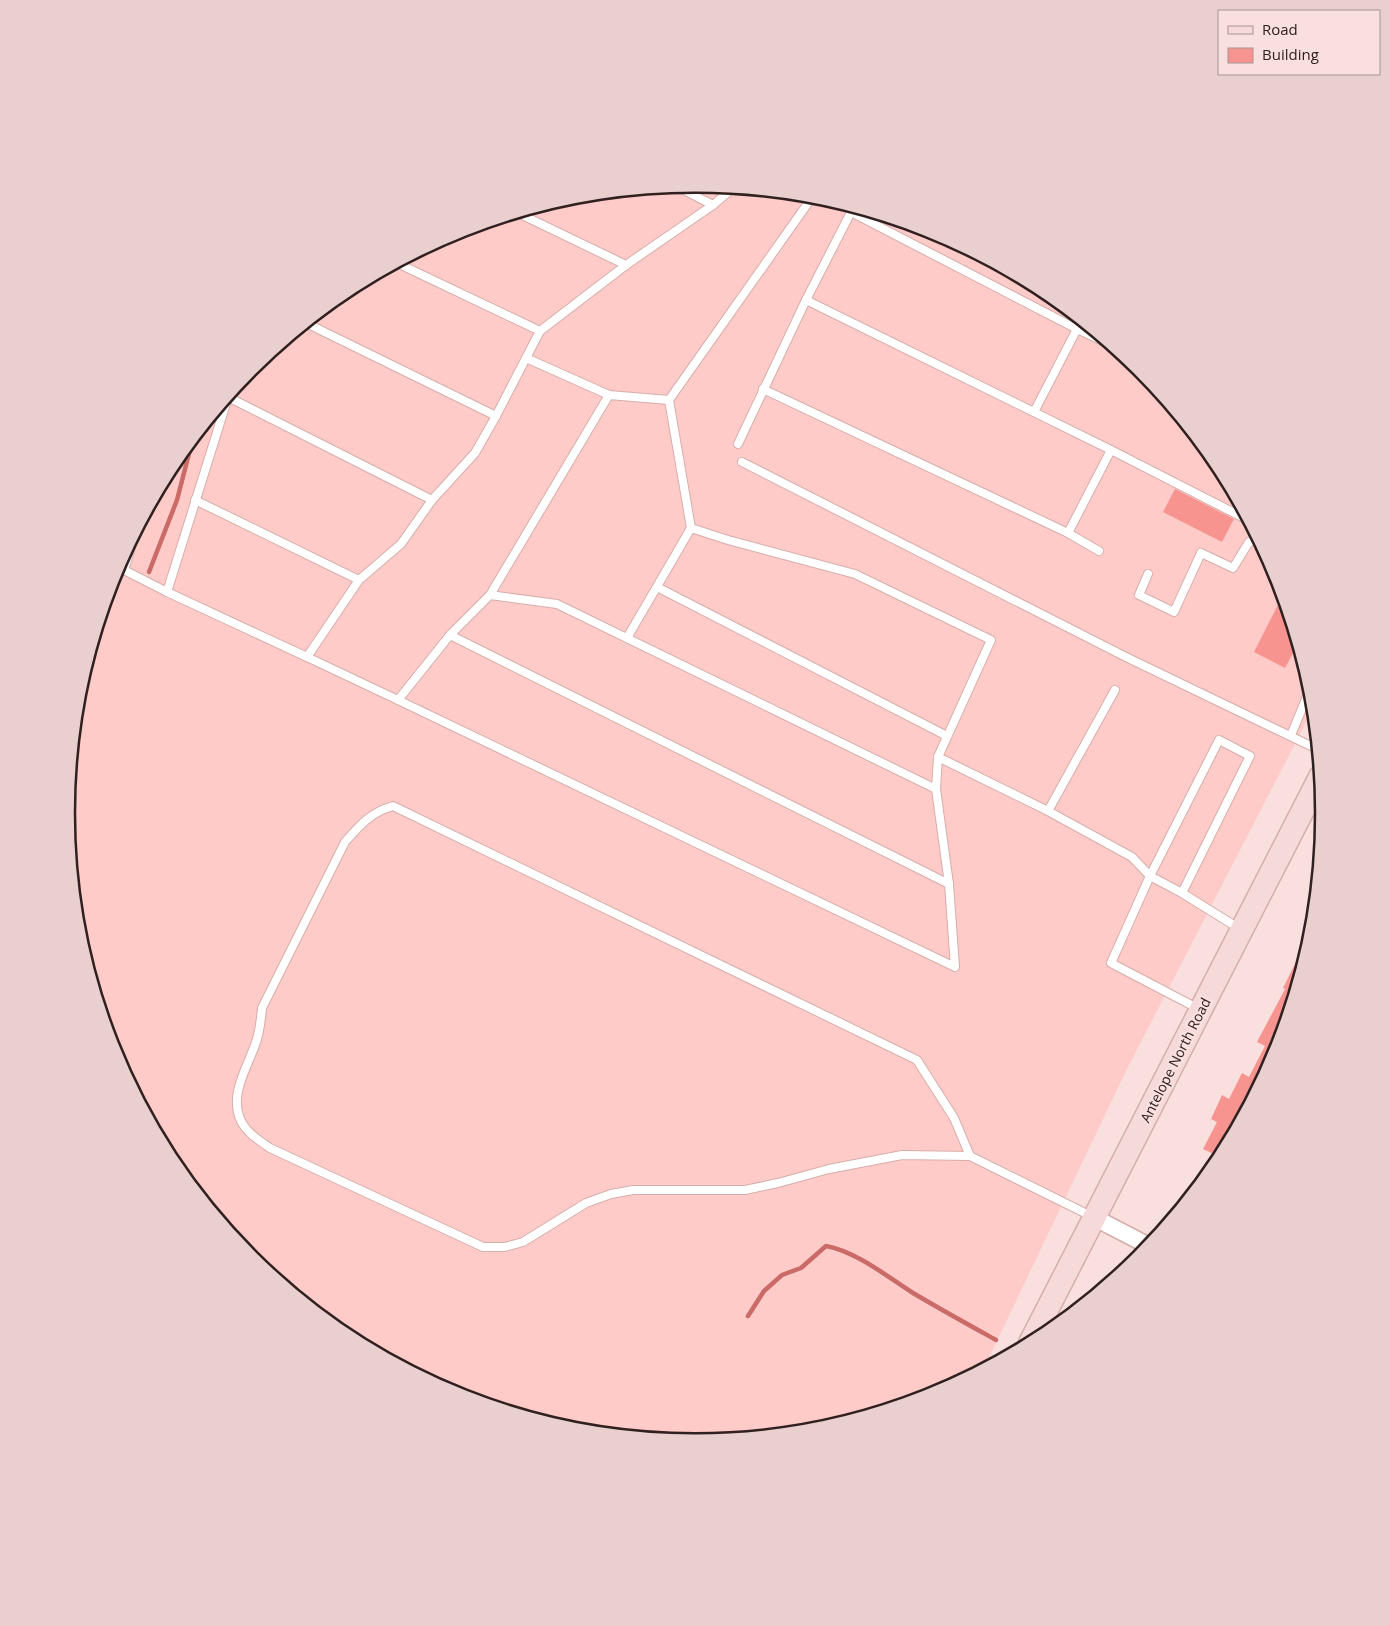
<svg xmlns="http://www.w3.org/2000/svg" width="1390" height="1626" font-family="'Open Sans',sans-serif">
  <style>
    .built { fill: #fecbc8 }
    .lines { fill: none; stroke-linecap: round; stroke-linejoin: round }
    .stream { stroke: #ca6b68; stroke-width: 4.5 }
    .building { fill: #f7948f }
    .service-casing { stroke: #d6aeab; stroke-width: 10 }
    .minor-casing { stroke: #d6aeab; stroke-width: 19 }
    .secondary-casing { stroke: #d6aeab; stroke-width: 25 }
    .service { stroke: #fff; stroke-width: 8 }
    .minor { stroke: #fff; stroke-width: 16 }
    .secondary { stroke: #f6dad9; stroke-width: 22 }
    .labels { text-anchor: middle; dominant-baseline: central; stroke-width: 5; stroke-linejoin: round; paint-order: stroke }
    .street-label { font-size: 14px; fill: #30201f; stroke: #f9dfde }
    .rim { fill: none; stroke: #30201f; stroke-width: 2.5 }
  </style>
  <rect width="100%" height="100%" fill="#f9dfde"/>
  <path class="built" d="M695,184l123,12 118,36 109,58 95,79 78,95 58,109 36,118 1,18 -187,362 -142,297 -49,26 -118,36 -122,12 -123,-12 -118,-36 -109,-58 -95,-79 -78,-95 -58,-109 -36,-118 -12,-122 12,-123 36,-118 58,-109 79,-95 95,-78 109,-58 118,-36z"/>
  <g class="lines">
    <g class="stream">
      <path d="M149,572l28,-72 16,-62"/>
      <path d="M748,1316l16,-25 18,-16 19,-7 25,-22c29,5 62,31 87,47 27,16 56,32 83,47"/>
    </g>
  </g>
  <g class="building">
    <path d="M1175,489l59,30 -12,23 -59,-30z"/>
    <path d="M1283,595l15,49 -13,24 -31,-16z"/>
    <path d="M1300,954l5,3 -29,97 -56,103 -17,-8 14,-27 -6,-3 11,-24 7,4 13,-26 7,4 16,-31 -8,-4 28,-53 -2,-1z"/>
  </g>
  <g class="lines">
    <g class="service-casing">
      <g id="service">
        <path d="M676,186l37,19"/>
        <path d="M518,213l108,52"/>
        <path d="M397,263l143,68"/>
        <path d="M806,300l305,150 137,70"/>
        <path d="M1081,320l-4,9 34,16"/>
        <path d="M306,323l190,93"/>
        <path d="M526,358l83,37"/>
        <path d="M763,389l305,144 31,18"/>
        <path d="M229,394l-62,198 140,65 52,-77 42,-36 31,-44 43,-47 21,-37 44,-85 86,-66 87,-60 20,-17"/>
        <path d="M228,397l204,103"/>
        <path d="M738,444l68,-144 45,-88 226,117 -43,83"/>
        <path d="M742,462l386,196 189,91"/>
        <path d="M195,500l164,80"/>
        <path d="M691,528l-22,-128 144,-204"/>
        <path d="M1068,533l43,-83"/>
        <path d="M117,567l7,3 11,-36"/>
        <path d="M124,570l43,22"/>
        <path d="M1148,574l-9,21 35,17 27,-59 32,15 16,-26 10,-2"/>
        <path d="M657,587l290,149"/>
        <path d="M490,595l119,-200 60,5"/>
        <path d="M450,635l499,249"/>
        <path d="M627,638l64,-110 37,12 127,34 136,66 -53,117"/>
        <path d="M307,657l91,43"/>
        <path d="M1115,690l-67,121 84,46 18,19 69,-136 31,16 -68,137 -32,-17 -39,87 88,46"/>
        <path d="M1291,735l20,-48"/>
        <path d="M936,789l-379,-185 -67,-9 -40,40 -52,65 557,267 -6,-83 -13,-95 2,-32 110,54"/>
        <path d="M1182,893l50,31 8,4"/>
        <path d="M970,1156l-68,-1 -73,14 -51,14 -33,7h-112l-22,4 -25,9 -63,39 -18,5h-22l-213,-99c-10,-7 -23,-15 -29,-27 -13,-28 8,-55 16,-82 3,-10 4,-20 5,-31l83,-166c15,-17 26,-30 48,-36l524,254 37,58 16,38 123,61"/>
      </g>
    </g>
    <g class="minor-casing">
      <path id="minor" d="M1095,1218l54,28"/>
    </g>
    <g class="secondary-casing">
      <path id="secondary" d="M1030,1343l290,-566"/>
    </g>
    <use href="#service" class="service"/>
    <use href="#minor" class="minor"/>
    <use href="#secondary" class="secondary"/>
  </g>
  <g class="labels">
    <g class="street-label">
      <text transform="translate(1175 1060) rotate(-63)">Antelope North Road</text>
    </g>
  </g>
  <path d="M0 0H1390V1626H0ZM75 813a620 620 0 1 1 1240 0a620 620 0 1 1-1240 0Z" fill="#e9d0cf" fill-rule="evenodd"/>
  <path class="rim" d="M75 813a620 620 0 1 1 1240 0a620 620 0 1 1-1240 0Z"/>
  <rect x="1218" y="10" width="162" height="65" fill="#f9dfde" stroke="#a99392"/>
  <rect x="1228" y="26" width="25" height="8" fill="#f6dad9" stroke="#a99392"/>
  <text x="1262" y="35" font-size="15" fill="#30201f">Road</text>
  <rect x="1228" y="48" width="25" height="15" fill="#f7948f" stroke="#a99392"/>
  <text x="1262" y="60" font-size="15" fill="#30201f">Building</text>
</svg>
